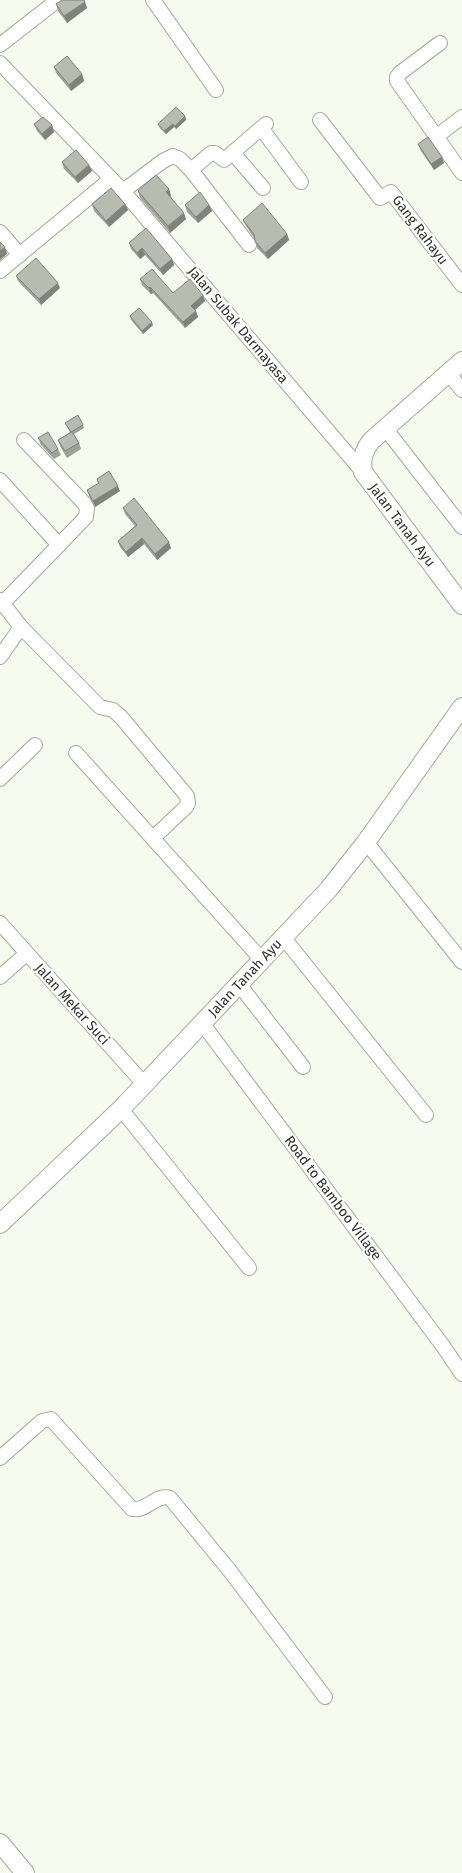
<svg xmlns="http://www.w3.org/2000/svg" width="462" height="1873" font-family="'Fira Sans',sans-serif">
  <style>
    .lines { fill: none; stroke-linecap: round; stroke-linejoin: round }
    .minor-casing { stroke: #a5a89e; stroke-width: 16 }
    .tertiary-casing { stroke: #a5a89e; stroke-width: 20 }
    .minor { stroke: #fff; stroke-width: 14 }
    .tertiary { stroke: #fff; stroke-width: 18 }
    .wall { fill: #9ea197 }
    .shaded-wall { fill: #81837b }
    .building { fill: #b8bbb0; stroke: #81837b }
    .labels { text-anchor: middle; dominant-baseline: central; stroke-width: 4.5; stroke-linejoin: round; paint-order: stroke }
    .street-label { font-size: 14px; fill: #31322e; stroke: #fff }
  </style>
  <rect width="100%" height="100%" fill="#f7faef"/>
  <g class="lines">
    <g class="minor-casing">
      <g id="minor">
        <path d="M153,0l63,90"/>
        <path d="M440,43l-40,30 -3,4v4l65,92"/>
        <path d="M0,45l58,-45"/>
        <path d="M0,63l123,128 240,281"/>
        <path d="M320,120l60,78 11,-6 71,93"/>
        <path d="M262,129l39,53"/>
        <path d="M437,136l25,-19"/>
        <path d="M233,153l30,35"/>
        <path d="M191,170l20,-17h4l9,7 42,-36"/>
        <path d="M123,191l40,-30 10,-5 7,3 11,11 58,75"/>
        <path d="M0,232l20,23"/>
        <path d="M0,271l111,-92"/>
        <path d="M449,374l13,16"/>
        <path d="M385,428l77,99"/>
        <path d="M0,480l59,65"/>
        <path d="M0,600l21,27 -21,30"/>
        <path d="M3,603l83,-86 1,-9 -3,-5 -60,-63"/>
        <path d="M21,627l79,80 13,3 8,7 66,79 1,7 -2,4 -33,31"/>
        <path d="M76,753l186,207"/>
        <path d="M0,779l35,-34"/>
        <path d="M366,842l96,120"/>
        <path d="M0,923l144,161"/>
        <path d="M283,937l143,178"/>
        <path d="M0,977l26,-23"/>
        <path d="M238,983l65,84"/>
        <path d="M202,1023l241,323 19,28"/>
        <path d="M121,1109l128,159"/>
        <path d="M0,1458l42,-37 9,-2 81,90c14,3 25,-16 38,-11l60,73 95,126"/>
      </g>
    </g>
    <g class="tertiary-casing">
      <g id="tertiary">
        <path d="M462,361l-91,80c-8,10 -10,19 -8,31l99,133"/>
        <path d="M0,1224l121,-115 207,-219 38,-48 96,-135"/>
        <path d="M0,1843l25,30"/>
      </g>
    </g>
    <use href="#minor" class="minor"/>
    <use href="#tertiary" class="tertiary"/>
  </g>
  <g class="wall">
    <path d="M85,2l2,6 -20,15 -9,-12 -2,-7z"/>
    <path d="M54,67l28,7 2,7 -13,10 -15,-18z"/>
    <path d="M185,116l1,4 -10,9 -2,-2 -8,7 -7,-7 -1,-3z"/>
    <path d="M34,124l18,1 2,7 -9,8 -8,-9z"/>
    <path d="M418,144l26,19 -10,7 -13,-19z"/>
    <path d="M62,162l27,3 3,6 -14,12 -14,-14z"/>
    <path d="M169,189l2,7 -1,1 16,22 -16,14 -30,-35 -2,-7z"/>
    <path d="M92,204h33l3,6 -19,17 -15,-16z"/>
    <path d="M185,205h24l3,6 -14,12 -11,-11z"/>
    <path d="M243,220l44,14 2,6 -21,19 -11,-11 -3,-10 -8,-12z"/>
    <path d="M129,243l43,16 2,6 -11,10 -18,-20 -5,4 -9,-10z"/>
    <path d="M16,276l44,12 -19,17 -23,-24z"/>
    <path d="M140,279l33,14 30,2 2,6 -11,9 4,7 -13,11 -32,-35 -2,1 -9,-9z"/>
    <path d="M130,316l23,9 -10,9 -12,-14z"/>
    <path d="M65,423l18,2 1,3 -10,6 5,9 2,6 -14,9 -7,-12 -2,-6 12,-8z"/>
    <path d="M38,438l20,11 3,6 -7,4 -13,-14z"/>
    <path d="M97,479l23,12 -25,16 -6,-11 -2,-6 11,-6z"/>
    <path d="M123,508l48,40 -14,12 -13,-16 -16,13 -8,-10 -2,-6 17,-15 -10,-12z"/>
  </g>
  <g class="shaded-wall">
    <path d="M85,2l2,6 -20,15 -3,-7z"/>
    <path d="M82,74l2,7 -13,10 -2,-6z"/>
    <path d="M185,116l1,4 -10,9 -1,-3z"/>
    <path d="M173,124l1,3 -8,7 -2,-3z"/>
    <path d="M52,125l2,7 -9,8 -3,-6z"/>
    <path d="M442,157l2,6 -10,7 -3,-6z"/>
    <path d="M89,165l3,6 -14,12 -3,-6z"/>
    <path d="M169,189l2,7 -3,3 -2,-7z"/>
    <path d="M125,204l3,6 -19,17 -3,-6z"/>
    <path d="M209,205l3,6 -14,12 -2,-6z"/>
    <path d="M184,213l2,6 -16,14 -2,-7z"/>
    <path d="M287,234l2,6 -21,19 -3,-6z"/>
    <path d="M5,247l2,7 -7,6v-9z"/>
    <path d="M142,248l3,7 -5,4 -3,-6z"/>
    <path d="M172,259l2,6 -11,10 -3,-6z"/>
    <path d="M58,283l2,5 -19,17 -2,-6z"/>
    <path d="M150,287l3,6 -2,1 -2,-6z"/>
    <path d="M203,295l2,6 -12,11 -2,-6z"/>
    <path d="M196,311l2,6 -13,11 -2,-6z"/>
    <path d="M152,322l1,3 -10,9 -1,-3z"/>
    <path d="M118,486l2,5 -25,16 -2,-6z"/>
    <path d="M142,538l2,6 -16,13 -2,-5z"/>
    <path d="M169,542l2,6 -14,12 -2,-6z"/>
  </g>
  <g class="building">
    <path d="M62,0h22l1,2 -21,14 -8,-12z"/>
    <path d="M67,56l15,18 -13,11 -15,-18z"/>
    <path d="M176,107l9,9 -10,10 -2,-2 -9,7 -6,-7z"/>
    <path d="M43,117l9,8 -10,9 -8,-10z"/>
    <path d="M428,137l14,20 -11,7 -13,-20z"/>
    <path d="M76,150l13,15 -14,12 -13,-15z"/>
    <path d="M156,175l13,14 -3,3 18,21 -16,13 -30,-35z"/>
    <path d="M111,188l14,16 -19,17 -14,-17z"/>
    <path d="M200,192l9,13 -13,12 -11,-12z"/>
    <path d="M262,203l25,31 -22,19 -10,-12 -1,-7 -11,-14z"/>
    <path d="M146,228l26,31 -12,10 -18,-21 -5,5 -8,-10z"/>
    <path d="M0,242l5,5 -5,4z"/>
    <path d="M36,258l22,25 -19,16 -23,-23z"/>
    <path d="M152,269l21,24 17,-14 13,16 -12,11 5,5 -13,11 -33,-35 -1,1 -9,-9z"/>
    <path d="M139,308l13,14 -10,9 -12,-15z"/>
    <path d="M78,415l5,10 -12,7 -6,-9z"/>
    <path d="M48,432l10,17 -6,4 -14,-15z"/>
    <path d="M72,432l7,11 -14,8 -7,-11z"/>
    <path d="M109,471l9,15 -25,15 -6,-11 12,-7 -2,-4z"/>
    <path d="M134,498l35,44 -14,12 -13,-16 -16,14 -8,-11 19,-16 -14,-17z"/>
  </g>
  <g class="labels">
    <g class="street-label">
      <text transform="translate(420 230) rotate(53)">Gang Rahayu</text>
      <text transform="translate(238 325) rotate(50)">Jalan Subak Darmayasa</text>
      <text transform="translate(402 525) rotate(53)">Jalan Tanah Ayu</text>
      <text transform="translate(245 978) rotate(-47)">Jalan Tanah Ayu</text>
      <text transform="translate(72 1004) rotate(48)">Jalan Mekar Suci</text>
      <text transform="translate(333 1198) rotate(53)">Road to Bamboo Village</text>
    </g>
  </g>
</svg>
